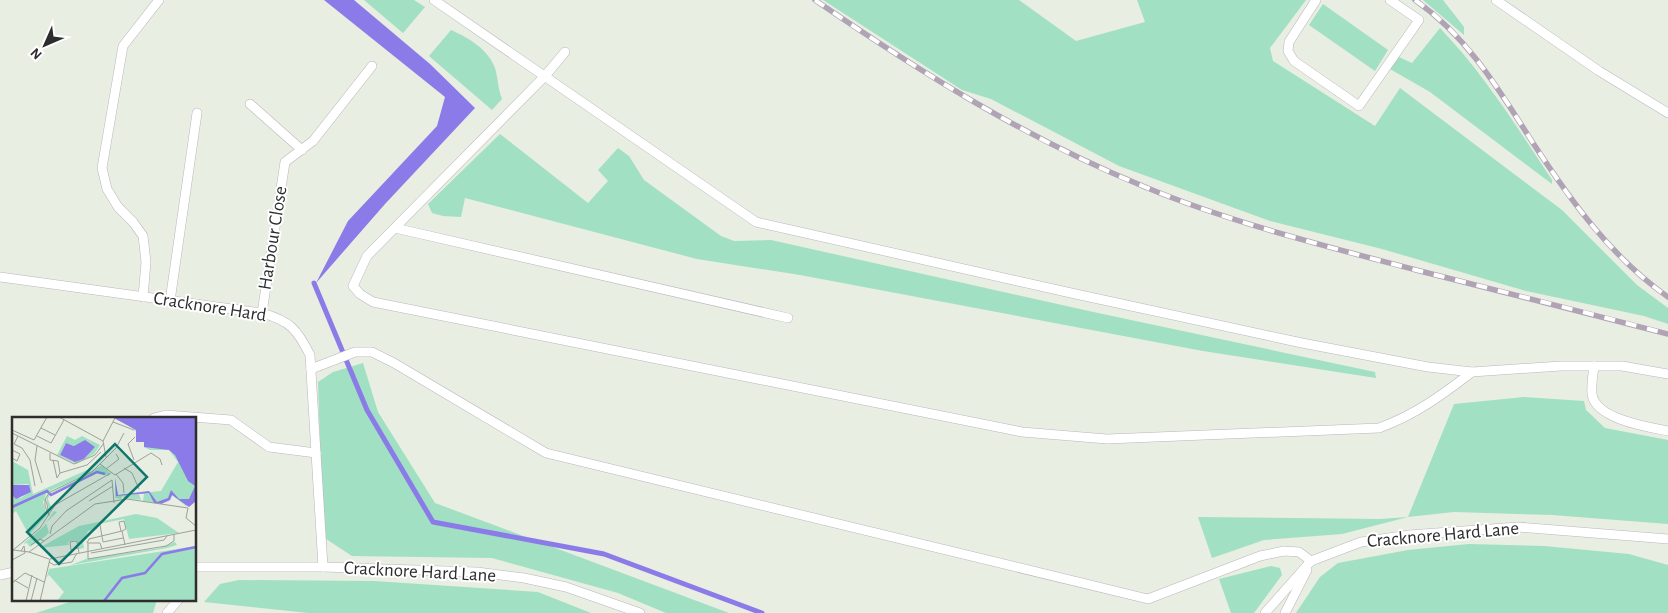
<svg xmlns="http://www.w3.org/2000/svg" width="1668" height="613" font-family="'Alegreya Sans',sans-serif">
  <style>
    .green { fill: #a1e0c3 }
    .water { fill: #8b7be8 }
    .lines { fill: none; stroke-linecap: round; stroke-linejoin: round }
    .stream { stroke: #8b7be8; stroke-width: 5 }
    .service-casing { stroke: #bcb4bf; stroke-width: 10 }
    .service { stroke: #fff; stroke-width: 9 }
    .rail-casing { stroke: #b1a3b6; stroke-width: 5.5 }
    .rail { stroke: #fff; stroke-width: 4; stroke-dasharray: 11; stroke-linecap: butt }
    .labels { text-anchor: middle; dominant-baseline: central; stroke-width: 4; stroke-linejoin: round; paint-order: stroke }
    .street-label { font-size: 19px; fill: #2d2d2d; stroke: #fff }
    .inset-river { fill: none; stroke: #8b7be8; stroke-width: 2.5 }
    .inset-road { fill: none; stroke: #9da199; stroke-width: 1 }
    .view { fill: #0f766e; fill-opacity: 0.15; stroke: #0f766e; stroke-width: 2.5 }
    .inset-edge { fill: none; stroke: #2d2d2d; stroke-width: 2.5 }
  </style>
  <rect width="100%" height="100%" fill="#e8eee1"/>
  <g class="green">
    <path d="M364,0h50l11,7 -22,26z"/>
    <path d="M823,0h196l57,41 69,-19 -8,-22h169l-36,48 3,13 102,65 25,-38 162,122 75,75 31,23v16l-24,-8 -118,-25 -144,-42 -112,-28 -151,-55 -128,-67 -29,-9z"/>
    <path d="M1423,0h20l21,27v8z"/>
    <path d="M1323,4l65,46 -13,21 -66,-46z"/>
    <path d="M1440,28c44,46 77,99 112,152v4l-122,-92 -40,-23 9,-12 13,6z"/>
    <path d="M451,30c18,8 37,19 44,38 3,10 3,21 7,31l-10,11 -63,-54z"/>
    <path d="M500,134l88,69 20,-22 -10,-11 20,-22 11,8 15,24 77,56 13,5 37,-1 327,73 277,59 1,6 -173,-27 -403,-76 -103,-16 -232,-61 -4,19 -18,-1 -11,-3 -4,-9z"/>
    <path d="M363,363l15,49 57,91 294,110h-63l-48,-20 -126,-35 -140,-2 -29,-19 -5,-155 15,-10z"/>
    <path d="M1524,397l60,4 2,9 19,18 63,12v84l-116,-9 -98,-3 -46,5 -66,17 -78,6 -52,18 -14,-41 182,2 28,-2 46,-113z"/>
    <path d="M1469,544l75,2 85,8 39,11v48h-372l24,-36 18,-14 70,-13z"/>
    <path d="M1271,566l9,2 2,7 -28,38h-23l-12,-34z"/>
    <path d="M239,580l135,1 164,11 53,21h-283l-104,-11 16,-18z"/>
    <path d="M79,599h78l-4,14h-117z"/>
  </g>
  <path class="water" d="M324,0h30l76,64 45,44 -90,96 -69,79 32,-62 89,-95 8,-29z"/>
  <g class="lines">
    <path class="stream" d="M314,283l53,127 66,112 171,32 158,59"/>
    <g class="service-casing">
      <g id="service">
        <path d="M434,0l322,222 315,71 231,50 126,24 44,5 89,-6h61l46,8"/>
        <path d="M1316,0l-27,42 -1,9 6,10 65,45 60,-86 -29,-20"/>
        <path d="M1496,0l103,71 69,42"/>
        <path d="M565,52l-20,24 -178,180 -14,30 7,8 13,8 649,130 85,7 272,-11c36,-13 63,-33 93,-56"/>
        <path d="M250,104l52,46"/>
        <path d="M395,228l393,90"/>
        <path d="M0,277l262,36c28,8 35,16 48,42l13,212"/>
        <path d="M143,297l3,-35 -3,-26 -10,-14 -15,-15 -11,-18 -5,-21 21,-122 36,-46"/>
        <path d="M170,301l27,-188"/>
        <path d="M262,313l23,-151 28,-21 59,-75"/>
        <path d="M1594,366c-1,9 -3,19 -2,28 3,25 56,33 76,37"/>
        <path d="M311,369l44,-17h17l22,11 152,90 602,146 112,-43 24,-5 15,1 12,9"/>
        <path d="M154,418l12,-3 65,5 38,27 47,6"/>
        <path d="M195,567h128l154,5 47,6 42,9 74,26"/>
        <path d="M0,575l14,-3"/>
        <path d="M167,613l12,-14"/>
        <path d="M1265,613l46,-52 50,-19 48,-7 109,-8 150,12"/>
        <path d="M1285,613l22,-43"/>
      </g>
    </g>
    <use href="#service" class="service"/>
    <g class="rail-casing">
      <g id="rail">
        <path d="M815,0c105,72 212,139 330,187 87,36 180,59 271,83 84,21 168,42 252,64"/>
        <path d="M1415,0c53,37 84,90 118,143 38,58 78,114 135,154"/>
      </g>
    </g>
    <use href="#rail" class="rail"/>
  </g>
  <g class="labels">
    <g class="street-label">
      <text transform="translate(273 238) rotate(-81)">Harbour Close</text>
      <text transform="translate(210 307) rotate(9)">Cracknore Hard</text>
      <text transform="translate(1443 535) rotate(-5)">Cracknore Hard Lane</text>
      <text transform="translate(420 572) rotate(3)">Cracknore Hard Lane</text>
    </g>
  </g>
  <g transform="translate(12 417)">
    <rect width="184" height="184" fill="#e8eee1"/>
    <path d="M113,5l67,20 4,59 -10,5 -14,-11 -2,5 -9,4 -18,-3 1,-7h-5l2,6 -17,-2 -1,-3 -2,4 -6,-1v-20l3,17 43,-4 17,-29 -9,-12h-19l-6,-3v-5h-8l2,-9zM55,19l8,4 7,-4 18,9 -6,9 -18,10 -19,-9zM70,25l13,5 -11,12 -11,2 -13,-6 6,-12 9,3zM92,39l-17,18 -40,18 -4,10 4,13 -18,20 -13,-24 -4,3v-19l9,3 10,-7 -3,-7 -16,1v-24l16,9 5,24 54,-24zM90,48l8,8 -1,3 -12,-3 -47,21 -2,5 4,11 -2,3 -4,-15 1,-3zM42,94l3,1 -11,11 3,9 -3,4 -16,11 -3,-4 -4,1 21,-18zM124,97l21,4 22,15 -50,6 -5,-20 -25,5 -2,5 -9,2 -5,12 1,5 -5,1 -2,-9 -9,2 1,3 -30,3 40,-22zM163,125l2,3 -10,3 -96,17 15,-6 74,-11zM184,129v55h-139l7,-9 -15,-17 -2,2 2,-8z" fill="#a1e0c3" fill-rule="evenodd"/>
    <path d="M100,0h84v84l-7,6 -17,-12 -2,5 -9,4 -7,-1 -5,-10 -33,3 -1,-18 3,17 31,-4 8,11 11,-4 3,-8 8,9h10l6,-13 -7,-5 -13,-26 -6,-5 -25,-3v-5h-8v-12zM73,23l10,7 -11,12 -9,3 -15,-7 6,-12 8,3zM0,68h17l2,7 -15,7 -4,-4z" fill="#8b7be8"/>
    <path class="inset-river" d="M0,90l35,-16 4,4 46,-23 8,2M92,184l18,-23 23,-5 17,-19 34,-7"/>
    <path class="inset-road" d="M47,0l44,24 3,16M101,5l21,8M29,11l14,7M0,13l22,10 13,-23M0,16l62,31 21,-9 9,-12M6,19l-4,8 8,4 8,12 5,26M25,19l14,7 13,-23M91,24l12,-23M25,29l-2,14 7,23M0,33l8,4 -3,7 -5,-3M38,36v7l8,1 2,12 27,-8 14,-13M41,43l4,18 3,-5M122,43l-6,-16 7,-7M88,47l15,11 36,-22 9,6 2,6M112,51l8,5 7,16M94,52l13,-10 -3,-5M104,57l7,9 1,10M33,82l5,-7 42,-20 24,-24 8,-15M33,82l2,5 2,12 -4,-10zM77,84l24,-15M88,108l3,17 20,-4M109,114l-2,-9 5,-1 2,8 -4,2M38,117l2,-8 14,-15 46,-31 2,23M75,126l2,-4 33,-8 3,14M19,128l9,-6 4,2M66,131l-7,2 -1,-8 7,-1v1l2,11M90,132l-2,-6h-12v16l78,-13 8,-5v-6M1,133l16,2 66,-48 32,-5 61,9 -2,10 10,8M1,133l27,-22 15,-23 56,-32M17,135l20,7M79,136l73,-13 3,-4M0,143l13,-7 -1,-7 -3,5M37,145l5,3 18,-3 5,-9M2,163l14,8M0,166l13,-10 19,9M14,184l6,-26M19,184l6,-23M28,184l10,-42 146,-29"/>
    <path class="view" d="M103,27l32,33 -88,87 -32,-32z"/>
    <rect width="184" height="184" class="inset-edge"/>
  </g>
  <g transform="translate(45 45) rotate(225)" stroke="#ffffff" stroke-width="4" paint-order="stroke">
  <path d="M0-4L9 19L0 12L-9 19Z" fill="#2d2d2d"/>
  <text y="-8" font-size="14" font-weight="bold" text-anchor="middle" fill="#2d2d2d">N</text>
  </g>
</svg>
